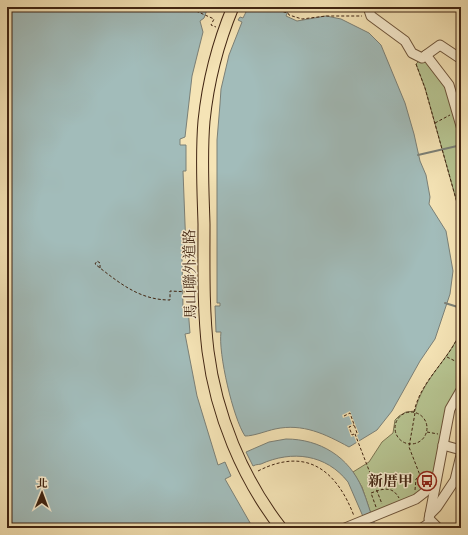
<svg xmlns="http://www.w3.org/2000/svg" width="468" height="535" font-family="Cardo,'Noto Serif TC',serif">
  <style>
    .green { fill: #b7c592; stroke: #7c7552 }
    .water { fill: #a2bcba; stroke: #7b8077 }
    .pier { fill: #f5e4b6 }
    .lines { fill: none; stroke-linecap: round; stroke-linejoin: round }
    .stream { stroke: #7b8077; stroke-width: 2 }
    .minor-casing { stroke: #6e553b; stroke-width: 11 }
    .major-casing { stroke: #412512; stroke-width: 13 }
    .path { stroke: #412512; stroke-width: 1; stroke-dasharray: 3 2; stroke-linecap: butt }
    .minor { stroke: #f8edd0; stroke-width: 9 }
    .major { stroke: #f5e4b6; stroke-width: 11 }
    .labels { text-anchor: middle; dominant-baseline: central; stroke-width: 3; stroke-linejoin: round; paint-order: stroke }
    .street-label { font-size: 15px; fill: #412512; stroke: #f8edd0 }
    .poi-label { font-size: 15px; font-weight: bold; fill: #412512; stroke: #f8edd0; text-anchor: end }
  </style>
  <rect width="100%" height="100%" fill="#f5e4b6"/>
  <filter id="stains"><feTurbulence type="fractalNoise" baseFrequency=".005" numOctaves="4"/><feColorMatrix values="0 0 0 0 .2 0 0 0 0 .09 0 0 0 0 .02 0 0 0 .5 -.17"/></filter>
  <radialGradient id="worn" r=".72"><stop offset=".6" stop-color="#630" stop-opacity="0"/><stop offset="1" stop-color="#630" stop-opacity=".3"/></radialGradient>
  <g class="green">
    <path d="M422,58l16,11 23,57v91l-36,-129 -9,-24z"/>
    <path d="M461,330v60l-10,16 -14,69 -8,13 -57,29 -10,-30 -9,-15 16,-10 13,-20 11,-9 2,-13 4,-4 7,-4 9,-1c7,-32 35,-52 46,-81z"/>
  </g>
  <g class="water">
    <path d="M7,7h208l-1,3 -6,-3 -4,11 -4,3 3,11 -11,44 -7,61 -5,2v6h6v26h-3l3,79 -4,7 1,50 5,1 2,25 -5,1 12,62 21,69 7,-3 6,14 -6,3 28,49h-246z"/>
    <path d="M244,7h46l-4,9 11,5 29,-5 15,3 28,14 12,12 24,58 9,31 6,27 6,14 4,22 -1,7 17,27 7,40 -3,23 -15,45 -15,22 -28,50 -15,19 -28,17c-24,-13 -46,-24 -74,-18 -9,2 -21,7 -30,7 -12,-18 -27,-83 -24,-104h-5l-1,-26h5v-3h-3v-163l3,-36 1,-15 8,-34 13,-33 -4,-2 2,-3 3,1 3,-6 -4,-2z"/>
    <path d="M286,439c34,0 63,18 76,49 5,12 9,27 14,40h-8l-20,-46c-22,-28 -56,-32 -87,-18 -4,1 -4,0 -8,2l-7,-14 23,-10z"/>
  </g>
  <path class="pier" d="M350,411l9,23 -2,1 3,8 -3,1 -3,-8 -3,1 -4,-11 5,-2 -3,-8 -6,2 -1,-3z"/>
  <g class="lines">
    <g class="stream">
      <path d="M418,155l39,-9"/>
      <path d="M445,303l16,5"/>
    </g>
    <g class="minor-casing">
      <g id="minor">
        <path d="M368,7l3,9 34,25 7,12 10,5 18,-13 21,14"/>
        <path d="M426,55l23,30 12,41"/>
        <path d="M443,445l18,5"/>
        <path d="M430,514l7,-7 18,-27 6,-25"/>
        <path d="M345,528l71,-29 9,-7 9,-13"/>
        <path d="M422,528l9,-6"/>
        <path d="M438,528l-9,-9 21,-110 11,-19"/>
      </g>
    </g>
    <g class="major-casing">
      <path id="major" d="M233,7c-15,36 -25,75 -29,114 -3,34 -1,69 0,103 0,42 -1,85 4,127 8,63 34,127 73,177"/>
    </g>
    <g class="path">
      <path d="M187,7l27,12 -3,6 5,2"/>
      <path d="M264,7l24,6 1,2 13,4 24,-3h36"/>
      <path d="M416,64l9,24 36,129"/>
      <path d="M435,123l15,-8"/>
      <path d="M458,133l3,9"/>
      <path d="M100,268v-5l-3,-2 -2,3 5,4c22,17 41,32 70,32v-9l19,1v-32l6,1"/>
      <path d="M447,357l14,7"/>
      <path d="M414,412c7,-33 36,-52 47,-82"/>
      <circle cx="411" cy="428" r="16"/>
      <path d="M415,413l-6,34 14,36"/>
      <path d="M344,416l6,-3 7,20 -2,1 27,70"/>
      <path d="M427,432l11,2"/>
      <path d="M354,434l-2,1 -3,-8 5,-2"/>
      <path d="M258,471c49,-25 79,0 96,45"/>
      <path d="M415,490l1,-11 5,-4 7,-1"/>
      <path d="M376,507l-5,-14c11,-4 21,-8 28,5"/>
    </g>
    <use href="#minor" class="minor"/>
    <use href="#major" class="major"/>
  </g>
  <defs>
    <g id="bus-ring" transform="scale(1)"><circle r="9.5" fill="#f8edd0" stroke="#8f2418" stroke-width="1.5"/><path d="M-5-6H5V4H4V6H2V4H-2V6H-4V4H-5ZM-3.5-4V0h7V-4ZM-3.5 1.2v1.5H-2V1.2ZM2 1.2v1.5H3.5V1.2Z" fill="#8f2418"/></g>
  </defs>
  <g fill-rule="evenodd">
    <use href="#bus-ring" x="427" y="481"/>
  </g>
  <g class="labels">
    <g class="street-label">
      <text transform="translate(190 274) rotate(-91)">馬山聯外道路</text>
    </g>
    <g class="poi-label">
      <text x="413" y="481">新厝甲</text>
    </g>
  </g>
  <rect width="468" height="535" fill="none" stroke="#f5e4b6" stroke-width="24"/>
  <rect x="8" y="8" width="452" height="519" fill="none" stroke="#412512" stroke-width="2"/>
  <rect x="12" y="12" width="444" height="511" fill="none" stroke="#412512"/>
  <g transform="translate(42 493) rotate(1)" stroke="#f8edd0" stroke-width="3" paint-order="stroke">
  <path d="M0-3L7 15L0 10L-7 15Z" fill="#412512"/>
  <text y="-6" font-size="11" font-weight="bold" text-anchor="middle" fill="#412512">北</text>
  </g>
  <rect width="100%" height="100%" filter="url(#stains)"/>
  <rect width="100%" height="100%" fill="url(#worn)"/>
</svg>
